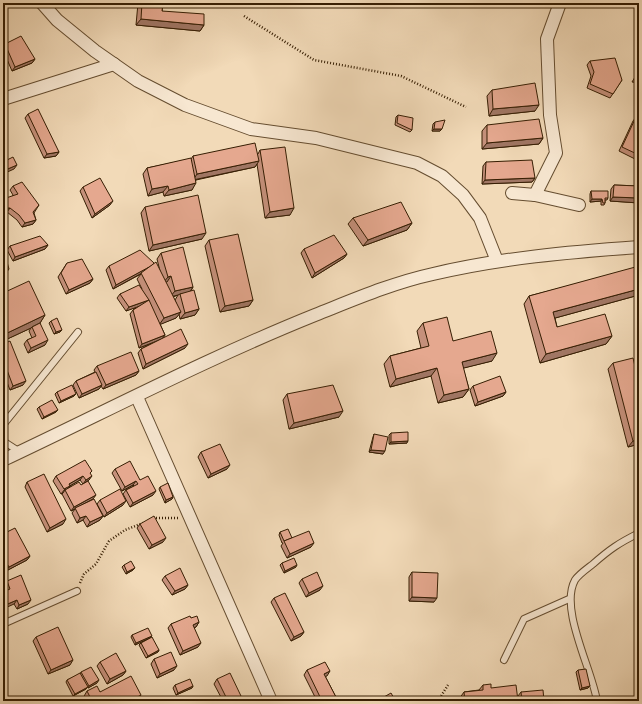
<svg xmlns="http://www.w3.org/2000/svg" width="642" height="704" font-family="'IM FELL English',serif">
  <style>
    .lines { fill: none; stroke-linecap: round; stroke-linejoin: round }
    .lane-casing { stroke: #654d30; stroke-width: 8 }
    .street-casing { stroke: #654d30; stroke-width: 14 }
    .path { stroke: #361e03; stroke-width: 2.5; stroke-dasharray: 1 2; stroke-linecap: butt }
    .lane { stroke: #f7e7d1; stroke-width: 6 }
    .street { stroke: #f7e7d1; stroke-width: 12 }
    .wall { fill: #c5907b; stroke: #361e03; fill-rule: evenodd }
    .shaded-wall { fill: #a07664; stroke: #361e03 }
    .building { fill: #e5a88f; stroke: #361e03 }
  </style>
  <rect width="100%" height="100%" fill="#f2dab8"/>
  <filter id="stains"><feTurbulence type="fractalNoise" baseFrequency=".005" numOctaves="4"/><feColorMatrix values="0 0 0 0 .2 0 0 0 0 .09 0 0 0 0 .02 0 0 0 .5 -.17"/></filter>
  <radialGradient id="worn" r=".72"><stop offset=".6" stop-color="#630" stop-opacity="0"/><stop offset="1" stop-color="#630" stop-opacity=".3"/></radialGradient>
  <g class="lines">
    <g class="lane-casing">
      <g id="lane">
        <path d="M3,425l75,-93"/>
        <path d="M3,441l17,11"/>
        <path d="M3,624l74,-33"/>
        <path d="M504,660l20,-41 45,-20"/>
        <path d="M597,701c-5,-32 -38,-92 -22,-121 4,-6 13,-12 18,-16 17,-15 26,-21 46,-31"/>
      </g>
    </g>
    <g class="street-casing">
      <g id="street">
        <path d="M42,3l15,17 38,31 43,30 47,24 66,24 65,9 101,25 25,13 21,19 17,23 17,43"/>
        <path d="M3,99l111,-35"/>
        <path d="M512,193l23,2 21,-42 -6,-38 -3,-76 13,-36"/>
        <path d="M535,195l44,10"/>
        <path d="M137,397l134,304"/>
        <path d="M3,460c104,-49 205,-102 312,-145 38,-15 77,-32 118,-41 67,-16 137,-22 206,-27"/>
      </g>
    </g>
    <g class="path">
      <path d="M244,16l70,44 87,16 65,31"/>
      <path d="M153,518h25"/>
      <path d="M80,583l4,-9 12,-10 13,-23 16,-11 18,-7"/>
      <path d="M438,701l10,-16"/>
    </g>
    <use href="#lane" class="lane"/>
    <use href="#street" class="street"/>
  </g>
  <g class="wall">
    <path d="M138,3h25l-1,8 42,14 -4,6 -64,-6z"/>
    <path d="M5,44l30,15 -3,4 -20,8 -9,-21v-3z"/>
    <path d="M590,61l32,19 -12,18 -23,-10 4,-12 -4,-11z"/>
    <path d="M492,90l43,21 -46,5 -2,-20z"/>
    <path d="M28,114l31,38 -3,4 -12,2 -19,-40z"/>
    <path d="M398,115l14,15 -2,2 -15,-7 1,-8z"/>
    <path d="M636,117l3,1v43l-20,-10 14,-30z"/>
    <path d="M435,122l5,9h-8l1,-7z"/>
    <path d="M487,125l56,13 -4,6 -57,5v-18z"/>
    <path d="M260,150l30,65 -25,3 -8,-54 -2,3 -59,13 -4,10 -28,6 -1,-4 -15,4 -5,-22 4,-6 44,-9 2,-3 65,-2z"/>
    <path d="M486,162l49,16 -3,4 -50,2 1,-18z"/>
    <path d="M614,185l25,1v17l-29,-2 1,-12z"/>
    <path d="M13,186l26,19 -5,8 2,7 -3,4 -11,3 -5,-7 -10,-8h-4l10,-17 -3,-5z"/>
    <path d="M83,187l27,18 -18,13 -12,-27z"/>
    <path d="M591,191l17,7 -1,2h-2v3l-1,2h-3v-4l-11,1v-8z"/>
    <path d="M145,207l57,32 -53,12 -8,-38z"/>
    <path d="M353,218l59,5 -5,7 -44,16 -15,-22z"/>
    <path d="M209,240l44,60 -4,6 -29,6 -15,-66z"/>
    <path d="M48,245l-3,4 -32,12 -6,-11 3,-4z"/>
    <path d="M304,249l43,5 -3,4 -32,20 -11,-25z"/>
    <path d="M161,253l32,34 -2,4 8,18 -4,6 -15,4 -1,-5 -3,4 -16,6 5,11 -2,3 22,10 -42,21 -5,-16 3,-4 11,-6 -13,5 -9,-34 3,-4 3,-3 -10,4 -9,-13 3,-4 22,-5 -5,-10 4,-5 -28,15 -7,-19 3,-4 51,5 -3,-12zM178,295l-3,5 1,3 -3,-6z"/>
    <path d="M67,263l26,16 -3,4 -24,11 -8,-17z"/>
    <path d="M639,268v27l-84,23 2,9 55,9 -6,8 -66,19 -16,-59 5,-8z"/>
    <path d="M3,293l42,22 -5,8 5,22 -17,8 -4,-9 3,-4 5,-2 -3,-7 2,-3 -28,13z"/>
    <path d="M51,321l9,11 -6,2 -5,-11z"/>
    <path d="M423,323l30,18 39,20 -29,7 6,21 -6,8 -25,6 -7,-27 -41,11 -6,-23 6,-8 31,-8 -4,-17z"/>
    <path d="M3,344l20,41 -13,5 -7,-18z"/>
    <path d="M613,363l26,20v61l-11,3 -20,-78z"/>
    <path d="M97,366l42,5 -3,4 -33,14 -2,-3 -2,3 -20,9 -6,-13 3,-4 19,-9 -1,-2z"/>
    <path d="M473,386l33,6 -3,4 -28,10 -5,-16z"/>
    <path d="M57,392l19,2 -2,2 -15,7 -4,-9z"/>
    <path d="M287,394l52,23 -50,12 -6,-29z"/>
    <path d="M39,407l19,3 -2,2 -14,7 -5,-10z"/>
    <path d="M391,433l16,10 -18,1v-9z"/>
    <path d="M374,434l9,20 -14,-2 4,-15z"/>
    <path d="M201,452l26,17 -19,9 -10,-21z"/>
    <path d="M115,469l25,11 13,15 -23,12 -7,-13 3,-4 8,-4 -1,-1 -11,6 -10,-18z"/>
    <path d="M90,474l-1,6 -6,4 -3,-4 -10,6 -1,1 12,-2 12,14 -12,7 22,10 -3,4 -13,7 -4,-7 -6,3 -5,-10 3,-4 -4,2 -9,-17 1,-1 -2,1 -8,-13 3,-5z"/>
    <path d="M27,482l36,42 -16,8 -22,-45z"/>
    <path d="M160,487l13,10 -1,2 -7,4 -6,-14z"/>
    <path d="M100,500l23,5 -19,12 -7,-13z"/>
    <path d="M140,524l23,18 -14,7 -12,-21z"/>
    <path d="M280,532l12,6 19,9 -24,11 -6,-12 2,-3h-1l-3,-8z"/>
    <path d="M3,534l27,22 -3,4 -21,11 -3,-5z"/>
    <path d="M282,563l14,4 -12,6 -4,-8z"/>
    <path d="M124,565l9,5 -7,4 -4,-7z"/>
    <path d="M412,572l22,30 -25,-1v-24z"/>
    <path d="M165,576l23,9 -3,4 -13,6 -10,-15z"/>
    <path d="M302,579l18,11 -14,7 -7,-14z"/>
    <path d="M7,581l21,23 -11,5 -3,-5 -8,-13 -2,-5z"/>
    <path d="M274,598l30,34 -3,4 -10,5 -20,-39z"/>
    <path d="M191,618l8,4 -3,5 -2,1 4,19 -18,8 -12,-27 3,-4z"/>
    <path d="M132,635l18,3 -15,7 -4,-8z"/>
    <path d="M36,637l34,28 -22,9 -15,-33z"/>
    <path d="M141,643l18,7 -1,2 -12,6 -7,-13z"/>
    <path d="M154,659l20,11 -17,8 -6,-14z"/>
    <path d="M100,662l26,9 -3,4 -16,9 -10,-18z"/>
    <path d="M307,670l23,1 -5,5 13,25h-21l-13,-26z"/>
    <path d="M578,670l12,16 -2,2 -8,2 -4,-18z"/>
    <path d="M81,672l16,11 -9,5 -1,-1 -1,2 -13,7 -7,-14 1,-2 13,-6z"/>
    <path d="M217,679l21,21 -2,1h-13l-9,-17z"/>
    <path d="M175,685l18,1 -1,2 -16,7 -3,-7z"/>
    <path d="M483,685l35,16h-58l-1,-2 5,-7 15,-2z"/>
    <path d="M87,691l13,1 37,9h-52l-2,-3z"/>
    <path d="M521,692l23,9h-25l-1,-5z"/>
    <path d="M384,697l11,4h-11l-1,-2z"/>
  </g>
  <g class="shaded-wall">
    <path d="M141,19l63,6 -4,6 -64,-6z"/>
    <path d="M35,59l-3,4 -20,8 3,-4z"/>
    <path d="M635,77l4,1v5l-7,-1z"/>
    <path d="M539,105l-4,6 -46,5 4,-7z"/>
    <path d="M434,129h8l-2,2h-8z"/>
    <path d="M543,138l-4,6 -57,5 5,-6z"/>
    <path d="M59,152l-3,4 -12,2 3,-4z"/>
    <path d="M259,161l-4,6 -62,13 4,-6z"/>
    <path d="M17,165l-3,4 -11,5v-3z"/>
    <path d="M535,178l-3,4 -50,2 3,-4z"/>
    <path d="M196,183l-4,7 -28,6 5,-6z"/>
    <path d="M168,186l-5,6 -15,4 4,-7z"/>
    <path d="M613,197l26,1v5l-29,-2z"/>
    <path d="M592,199h10l-1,2 -11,1z"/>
    <path d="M113,201l-3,4 -18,13 3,-4z"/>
    <path d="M3,208h7l-3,4h-4z"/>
    <path d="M294,208l-4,7 -25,3 5,-6z"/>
    <path d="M36,220l-3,4 -11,3 3,-4z"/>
    <path d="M412,223l-5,7 -44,16 5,-6z"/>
    <path d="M206,233l-4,6 -53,12 4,-6z"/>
    <path d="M48,245l-3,4 -32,12 2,-4z"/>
    <path d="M347,254l-3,4 -32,20 3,-5z"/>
    <path d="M154,264l-3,4 -38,21 3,-4z"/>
    <path d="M9,269l-3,4 -3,2v-3z"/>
    <path d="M171,276l-4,6 -4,1 5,-6z"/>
    <path d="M93,279l-3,4 -24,11 3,-4z"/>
    <path d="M193,287l-4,6 -9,1 -2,1 -8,2 5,-6z"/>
    <path d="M639,289v6l-91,25 5,-8z"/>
    <path d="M149,300l-3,4 -20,7 3,-4z"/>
    <path d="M253,300l-4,6 -29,6 5,-6z"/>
    <path d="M199,309l-4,6 -15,4 5,-6z"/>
    <path d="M181,312l-5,6 -17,7 5,-7z"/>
    <path d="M45,315l-5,8 -8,4 -1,1 -28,13v-6z"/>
    <path d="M62,330l-2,2 -6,2 2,-2z"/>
    <path d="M165,335l-3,4 -23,9 3,-4z"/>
    <path d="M612,336l-6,8 -66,19 6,-9z"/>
    <path d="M48,340l-3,5 -17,8 3,-5z"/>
    <path d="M188,344l-3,4 -42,21 3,-5z"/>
    <path d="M497,353l-5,8 -36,9 6,-8z"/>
    <path d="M437,368l-6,8 -41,11 6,-8z"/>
    <path d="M139,371l-3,4 -33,14 3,-4z"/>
    <path d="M26,381l-3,4 -13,5 3,-4z"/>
    <path d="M102,385l-3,4 -20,9 3,-4z"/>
    <path d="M469,389l-6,8 -25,6 6,-8z"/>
    <path d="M506,392l-3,4 -28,10 3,-4z"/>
    <path d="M76,394l-2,2 -15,7 2,-2z"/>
    <path d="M58,410l-2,2 -14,7 2,-2z"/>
    <path d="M343,411l-4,6 -50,12 5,-6z"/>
    <path d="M639,439v5l-11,3 5,-6z"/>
    <path d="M408,441l-1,2 -18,1 2,-2z"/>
    <path d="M371,450l14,1 -2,3 -14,-2z"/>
    <path d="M230,465l-3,4 -19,9 3,-4z"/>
    <path d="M83,476l-3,4 -12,7 2,-1 -3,4h-2l-2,3 -2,1 8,-10z"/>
    <path d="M92,476l-3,4 -6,4 3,-4z"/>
    <path d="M136,481l-3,4 -11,6 3,-4z"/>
    <path d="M156,491l-3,4 -23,12 3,-4z"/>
    <path d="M96,495l-3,4 -22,12 3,-4z"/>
    <path d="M173,497l-1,2 -7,4 1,-3z"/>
    <path d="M126,501l-3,4 -19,12 3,-4z"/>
    <path d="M86,516l-3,4 -6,3 3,-5z"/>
    <path d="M103,516l-3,4 -13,7 3,-5z"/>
    <path d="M66,519l-3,5 -16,8 3,-4z"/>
    <path d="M166,538l-3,4 -14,7 3,-4z"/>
    <path d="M314,543l-3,4 -24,11 3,-4z"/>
    <path d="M30,556l-3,4 -21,11 3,-4z"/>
    <path d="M297,565l-1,2 -12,6 1,-2z"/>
    <path d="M135,568l-2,2 -7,4 1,-2z"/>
    <path d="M188,585l-3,4 -13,6 3,-4z"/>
    <path d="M323,586l-3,4 -14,7 3,-4z"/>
    <path d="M412,597l25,1 -3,4 -25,-1z"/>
    <path d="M17,600l-3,4 -11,5v-3z"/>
    <path d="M31,600l-3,4 -11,5 2,-4z"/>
    <path d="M199,622l-3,5 -6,2 3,-4z"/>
    <path d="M304,632l-3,4 -10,5 3,-4z"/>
    <path d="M152,636l-2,2 -15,7 1,-2z"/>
    <path d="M201,643l-3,4 -18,8 3,-4z"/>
    <path d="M159,650l-1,2 -12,6 2,-2z"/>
    <path d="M73,660l-3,5 -22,9 3,-4z"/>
    <path d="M177,666l-3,4 -17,8 3,-4z"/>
    <path d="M126,671l-3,4 -16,9 3,-5z"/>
    <path d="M330,671l-3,5 -6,2 3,-4z"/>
    <path d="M99,680l-2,3 -9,5 1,-2z"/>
    <path d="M193,686l-1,2 -16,7 2,-2z"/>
    <path d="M590,686l-2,2 -8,2 2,-2z"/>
    <path d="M88,687l-2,2 -13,7 2,-2z"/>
    <path d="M141,695l-4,6h-7z"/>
    <path d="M241,696l-3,4 -2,1h-5z"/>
  </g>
  <g class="building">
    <path d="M3,3h2l1,1 -3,2z"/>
    <path d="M142,3h21l-1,8 42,3v11l-63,-6z"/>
    <path d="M21,36l14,23 -20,8 -10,-23z"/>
    <path d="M615,58l7,22 -9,14 -23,-10 4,-12 -4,-11z"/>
    <path d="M639,70v8l-4,-1z"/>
    <path d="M535,83l4,22 -46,4 -1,-19z"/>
    <path d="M38,109l21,43 -12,2 -19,-40z"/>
    <path d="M398,115l15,3 -1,12 -15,-7z"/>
    <path d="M636,117l3,1v37l-17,-8z"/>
    <path d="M539,119l4,19 -56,5v-18z"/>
    <path d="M445,120l-3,9h-8l1,-7z"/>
    <path d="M255,143l4,18 -62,13 -4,-18z"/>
    <path d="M285,147l9,61 -24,4 -10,-62z"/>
    <path d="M13,157l4,8 -14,6v-9z"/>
    <path d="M191,158l5,25 -27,7 -1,-4 -16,3 -5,-21z"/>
    <path d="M532,160l3,18 -50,2 1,-18z"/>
    <path d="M100,178l13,23 -18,13 -12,-27z"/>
    <path d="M22,182l17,23 -6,7 3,8 -11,3 -6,-8 -9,-7h-7v-9l15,-5 -5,-8z"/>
    <path d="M614,185l25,1v12l-26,-1z"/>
    <path d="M591,191h17v7h-3v5h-2l-1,-4h-10z"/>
    <path d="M198,195l8,38 -53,12 -8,-38z"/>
    <path d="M401,202l11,21 -44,17 -15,-22z"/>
    <path d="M238,234l15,66 -28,6 -16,-66z"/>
    <path d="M334,235l13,19 -32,19 -11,-24z"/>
    <path d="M40,236l8,9 -33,12 -5,-11z"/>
    <path d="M183,247l10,40 -18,4 -4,-15 -3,1 -7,-24z"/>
    <path d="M3,248l6,21 -6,3z"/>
    <path d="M140,250l14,13 -3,3 -35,19 -7,-19z"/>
    <path d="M82,259l11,20 -24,11 -8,-17 6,-10z"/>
    <path d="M156,262l25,50 -17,6 -23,-45z"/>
    <path d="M639,266v23l-86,23 4,15 48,-13 7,22 -66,18 -17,-58z"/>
    <path d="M29,281l16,34 -42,20v-42z"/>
    <path d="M139,285l10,15 -20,7 -9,-13z"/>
    <path d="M194,290l5,19 -14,4 -5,-19z"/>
    <path d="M149,300l16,35 -23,9 -9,-34z"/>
    <path d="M447,317l6,24 38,-10 6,22 -35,9 7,27 -25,6 -7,-27 -41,11 -6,-23 39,-10 -6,-23z"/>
    <path d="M57,318l5,12 -6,2 -5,-11z"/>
    <path d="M40,323l8,17 -17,8 -4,-8 9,-4 -4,-9z"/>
    <path d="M181,329l7,15 -42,20 -5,-15z"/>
    <path d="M10,341l16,40 -13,5 -9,-24h-1v-18z"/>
    <path d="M131,352l8,19 -33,14 -9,-19z"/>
    <path d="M633,358l6,25v56l-6,2 -20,-78z"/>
    <path d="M96,372l6,13 -20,9 -6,-13z"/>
    <path d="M500,376l6,16 -28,10 -5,-16z"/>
    <path d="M72,385l4,9 -15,7 -4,-9z"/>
    <path d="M333,385l10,26 -49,12 -7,-29z"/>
    <path d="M52,400l6,10 -14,7 -5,-10z"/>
    <path d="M408,432v9l-17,1v-9z"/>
    <path d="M374,434l14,3 -3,14 -14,-1z"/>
    <path d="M220,444l10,21 -19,9 -10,-22z"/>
    <path d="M85,460l7,11 -2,2 2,3 -6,4 -3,-4 -14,8 1,2 -6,3 -8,-13z"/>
    <path d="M130,461l10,19 8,-4 8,15 -23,12 -7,-13 12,-6 -2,-3 -11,6 -10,-18z"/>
    <path d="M44,474l22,45 -16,9 -23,-46z"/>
    <path d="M88,481l8,14 -22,12 -9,-17 14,-8 2,3z"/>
    <path d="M168,483l5,14 -7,3 -6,-13z"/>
    <path d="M120,489l6,12 -19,12 -7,-13z"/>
    <path d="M94,499l9,17 -13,6 -4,-6 -6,2 -5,-10z"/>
    <path d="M154,516l12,22 -14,7 -12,-21z"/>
    <path d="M15,528l15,28 -21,11 -6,-10v-23z"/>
    <path d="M288,529l4,9 -8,3 -4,-9z"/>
    <path d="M309,531l5,12 -24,11 -6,-13z"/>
    <path d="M294,558l3,7 -12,6 -3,-8z"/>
    <path d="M131,561l4,7 -8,4 -3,-7z"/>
    <path d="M180,568l8,17 -13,6 -10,-15z"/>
    <path d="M317,572l6,14 -14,7 -7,-14z"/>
    <path d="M412,572l26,1 -1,25 -25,-1z"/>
    <path d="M21,575l10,25 -12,5 -2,-5 -14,6v-14l7,-3 -3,-8z"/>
    <path d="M285,593l19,39 -10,5 -20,-39z"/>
    <path d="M190,616l1,2 6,-2 2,6 -6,3 8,18 -18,8 -12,-27z"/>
    <path d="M58,627l15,33 -22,10 -15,-33z"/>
    <path d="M148,628l4,8 -16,7 -4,-8z"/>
    <path d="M152,637l7,13 -11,6 -7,-13z"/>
    <path d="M171,652l6,14 -17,8 -6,-15z"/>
    <path d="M116,653l10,18 -16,8 -10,-17z"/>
    <path d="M325,662l5,9 -6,3 14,27h-16l-15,-31z"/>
    <path d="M91,667l8,13 -10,6 -8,-14z"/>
    <path d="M586,669l4,17 -8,2 -4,-18z"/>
    <path d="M80,673l8,14 -13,7 -8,-14z"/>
    <path d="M230,673l11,23 -10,5h-3l-11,-22z"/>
    <path d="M131,676l10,19 -11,6h-43l-1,-2 4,-2 -3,-6 10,-5 3,6z"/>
    <path d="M190,679l3,7 -15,7 -3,-8z"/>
    <path d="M491,684v4l25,-3 2,16h-53l-1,-9 19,-2v-5z"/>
    <path d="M543,690l1,11h-22l-1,-9z"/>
    <path d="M391,693l4,7 -1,1h-7l-3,-4z"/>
    <path d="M29,698l1,3h-7z"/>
  </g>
  <rect width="642" height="704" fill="none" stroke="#f2dab8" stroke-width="16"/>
  <rect x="4" y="4" width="634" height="696" fill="none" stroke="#361e03" stroke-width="2"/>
  <rect x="8" y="8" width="626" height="688" fill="none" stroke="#361e03"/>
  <rect width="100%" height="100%" filter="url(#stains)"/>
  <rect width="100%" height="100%" fill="url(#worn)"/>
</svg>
